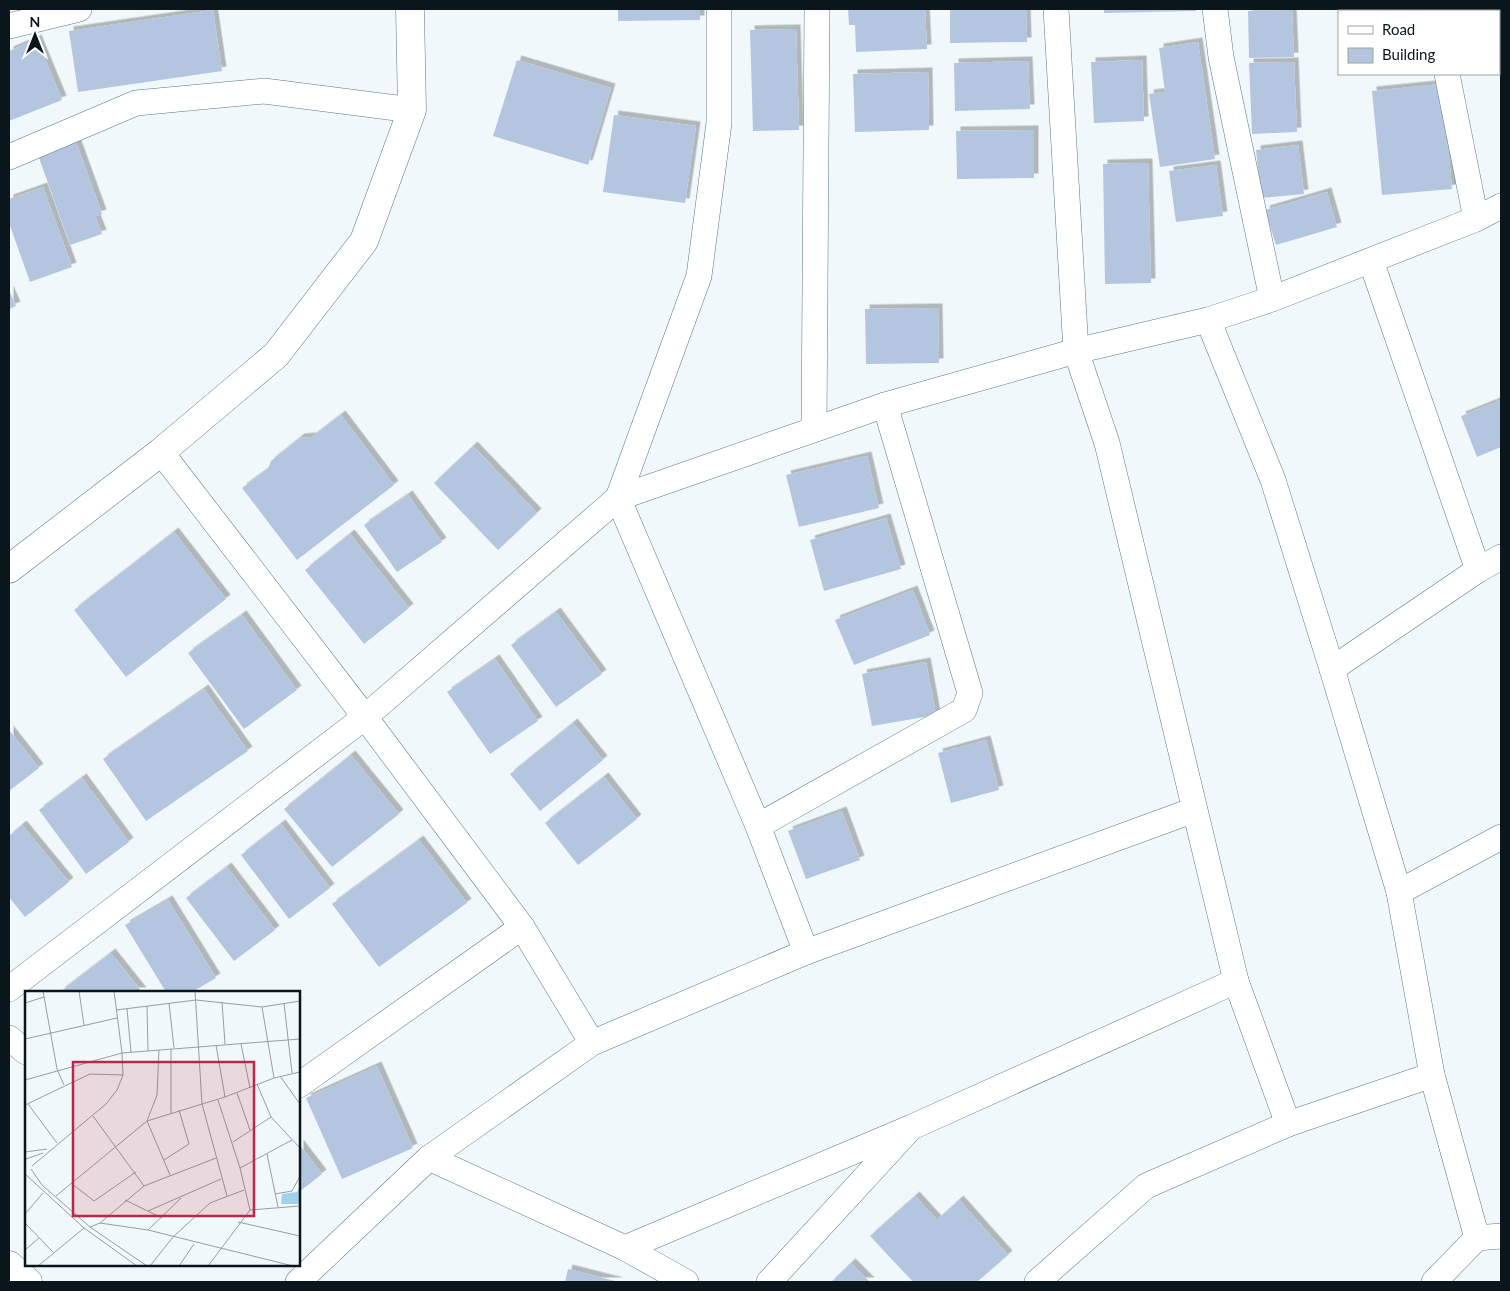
<svg xmlns="http://www.w3.org/2000/svg" width="1510" height="1291" font-family="Lato,sans-serif">
  <style>
    .building { fill: #b4c6df; filter: url(#shadow) }
    .lines { fill: none; stroke-linecap: round; stroke-linejoin: round }
    .street-casing { stroke: #597885; stroke-width: 26 }
    .secondary-casing { stroke: #597885; stroke-width: 29 }
    .street { stroke: #fff; stroke-width: 25 }
    .secondary { stroke: #fff; stroke-width: 28 }
    .inset-road { fill: none; stroke: #959ea2; stroke-width: 1 }
    .view { fill: #b92846; fill-opacity: 0.15; stroke: #b92846; stroke-width: 2.5 }
    .inset-edge { fill: none; stroke: #0a161c; stroke-width: 2.5 }
  </style>
  <defs>
    <filter id="shadow"><feDropShadow dx="4.5" dy="-4.5" stdDeviation="0" flood-color="#0004"/></filter>
  </defs>
  <rect width="100%" height="100%" fill="#f1f8fb"/>
  <g class="building">
    <path d="M618,9h82v11l-82,1z"/>
    <path d="M848,9h77l2,40 -71,3 -1,-27h-6z"/>
    <path d="M950,9h76l1,33 -77,1z"/>
    <path d="M1104,9h92v2l-92,2z"/>
    <rect x="1353" y="9" width="74" height="2"/>
    <path d="M1448,9h53v11h-2v-9h-51z"/>
    <path d="M213,10l9,61 -144,21 -9,-61z"/>
    <path d="M1292,10l2,47 -45,1 -1,-47z"/>
    <path d="M796,29l3,101 -46,1 -3,-101z"/>
    <path d="M37,39l25,61 -53,21v-70z"/>
    <path d="M1198,42l17,117 -55,8 -11,-73 16,-2 -6,-44z"/>
    <path d="M517,60l94,28 -23,77 -95,-29z"/>
    <path d="M1142,60l2,61 -50,2 -3,-61z"/>
    <path d="M1028,61l2,48 -75,2 -1,-48z"/>
    <path d="M1294,62l3,70 -45,2 -3,-71z"/>
    <path d="M928,72l1,58 -74,2 -2,-58z"/>
    <path d="M1442,84l10,105 -70,6 -10,-104z"/>
    <path d="M614,115l82,11 -11,77 -82,-11z"/>
    <path d="M1034,130v48l-77,1 -1,-48z"/>
    <path d="M76,142l26,72 -7,2 7,18 -32,11 -32,-90z"/>
    <path d="M1298,145l6,49 -43,4 -5,-48z"/>
    <path d="M1148,163l3,120 -46,1 -2,-120z"/>
    <path d="M1216,165l7,51 -47,6 -7,-51z"/>
    <path d="M43,187l29,80 -42,15 -21,-59v-24z"/>
    <path d="M1327,192l10,35 -61,18 -11,-35z"/>
    <path d="M9,290l7,16 -7,3z"/>
    <path d="M938,308l1,55 -73,1 -1,-55z"/>
    <path d="M1501,400v47l-24,10 -16,-41z"/>
    <path d="M341,415l53,70 -97,75 -55,-72 26,-19 3,-8 29,-23 12,-1z"/>
    <path d="M473,446l64,67 -39,37 -64,-67z"/>
    <path d="M867,456l12,52 -80,19 -13,-52z"/>
    <path d="M408,495l34,47 -45,30 -33,-47z"/>
    <path d="M886,518l15,51 -77,22 -14,-51z"/>
    <path d="M174,532l52,67 -100,78 -52,-67z"/>
    <path d="M350,534l59,74 -45,36 -59,-74z"/>
    <path d="M913,590l17,45 -76,30 -19,-45z"/>
    <path d="M556,612l46,62 -46,33 -45,-62z"/>
    <path d="M242,615l55,75 -53,39 -56,-76z"/>
    <path d="M495,659l43,62 -48,33 -43,-62z"/>
    <path d="M926,662l10,53 -64,11 -10,-52z"/>
    <path d="M204,689l44,62 -102,70 -43,-62z"/>
    <path d="M573,723l30,37 -63,51 -30,-37z"/>
    <path d="M9,730l30,38 -30,23z"/>
    <path d="M986,740l13,50 -48,13 -13,-50z"/>
    <path d="M351,755l48,59 -67,53 -48,-58z"/>
    <path d="M604,777l33,42 -59,46 -33,-42z"/>
    <path d="M82,778l47,64 -43,32 -47,-64z"/>
    <path d="M842,811l18,49 -54,19 -18,-48z"/>
    <path d="M281,824l49,64 -41,31 -48,-64z"/>
    <path d="M22,825l47,57 -44,35 -16,-20v-61z"/>
    <path d="M419,840l48,63 -88,64 -47,-63z"/>
    <path d="M227,867l48,63 -41,31 -48,-63z"/>
    <path d="M168,900l48,78 -24,14h-26l-41,-67z"/>
    <path d="M111,953l31,39h-82z"/>
    <path d="M377,1066l36,82 -71,31 -36,-81z"/>
    <path d="M299,1144l23,30 -23,18z"/>
    <path d="M915,1196l22,24 22,-20 49,55 -31,27h-64l-43,-46z"/>
    <path d="M851,1263l19,19h-39z"/>
    <path d="M568,1269l51,13h-54z"/>
  </g>
  <g class="lines">
    <g class="street-casing">
      <g id="street">
        <path d="M719,9v114l-20,153 -81,222 140,328 48,126"/>
        <path d="M1056,9l20,342 31,92 129,538 52,143"/>
        <path d="M1215,9l6,48 51,242"/>
        <path d="M1434,9l1,2"/>
        <path d="M9,26l70,-17"/>
        <path d="M1447,74l29,145"/>
        <path d="M9,157l127,-54 128,-12 148,19"/>
        <path d="M1371,261l107,309"/>
        <path d="M1208,320l65,160 59,189 67,223 33,183 45,163"/>
        <path d="M814,429l3,-420"/>
        <path d="M161,452l204,265 157,210 70,116"/>
        <path d="M1332,669l146,-99 23,-13"/>
        <path d="M758,826l206,-116 6,-17 -85,-288"/>
        <path d="M1399,892l102,-55"/>
        <path d="M9,989l356,-272 253,-219 267,-93 191,-54 132,-31 64,-21 204,-80 25,-13"/>
        <path d="M9,1038l17,14"/>
        <path d="M299,1085l223,-158"/>
        <path d="M429,1158l196,90 61,34"/>
        <path d="M625,1248l287,-121 324,-146"/>
        <path d="M298,1282l131,-124 163,-115 214,-91 388,-142"/>
        <path d="M769,1282l138,-150"/>
        <path d="M1037,1282l109,-96 142,-62 144,-49"/>
        <path d="M1434,1282l43,-44 24,-2"/>
      </g>
    </g>
    <g class="secondary-casing">
      <g id="secondary">
        <path d="M9,569l152,-117 115,-97 88,-114 48,-131 -2,-101"/>
        <path d="M9,1265l19,17"/>
      </g>
    </g>
    <use href="#street" class="street"/>
    <use href="#secondary" class="secondary"/>
  </g>
  <g transform="translate(25 991)">
    <rect width="275" height="275" fill="#f1f8fb"/>
    <path d="M275,194v19h-19l1,-10 15,-2z" fill="#a2d2e8"/>
    <path class="inset-road" d="M18,0l14,78 7,16M54,0l5,34M170,0l7,113 25,92M197,11l3,42M0,12l19,-6M144,12l5,45M259,12l8,70M122,15l1,45M237,16l12,71M102,18l4,43M91,19l80,-10 66,7 38,-6M0,48l92,-21M216,53l9,44M191,54l9,52M134,59l-2,45 -10,26 23,54M255,85l20,28M0,89l97,-27 178,-14M232,93l14,33M212,102l13,37M193,109l22,68 10,42M3,113l29,39M0,114l65,-31 33,1M146,122v-64M68,125l51,70M208,151l38,-25 29,31M0,161l22,-3M242,163l11,53M1,168l17,-6M139,169l25,-16 -10,-34M7,175l74,-62 11,-14 6,-15 -1,-22 -8,-62M215,177l52,-28M6,178l11,16 48,42 57,39M0,183l59,54 53,38M46,192l23,18 42,-29M250,203l17,-3 8,-15M31,205l91,-75 78,-24 49,-19 26,-6M100,209l37,18M123,220l73,-32M0,223l18,-21M213,231l62,14M0,232l28,29M75,232l48,7 145,36M65,236l10,-4 44,-37 72,-28M123,239l33,-32M0,259l14,-12M13,275l46,-38M125,275l23,-29 37,-34 34,-13M154,275l15,-22M183,275l42,-56 50,-4"/>
    <path class="view" d="M48,71h181v154h-181z"/>
    <rect width="275" height="275" class="inset-edge"/>
  </g>
  <rect width="1510" height="1291" fill="none" stroke="#0a161c" stroke-width="20"/>
  <rect x="1338" y="10" width="162" height="65" fill="#ffffff" stroke="#9da2a4"/>
  <rect x="1348" y="26" width="25" height="8" fill="#ffffff" stroke="#9da2a4"/>
  <text x="1382" y="35" font-size="15" fill="#0a161c">Road</text>
  <rect x="1348" y="48" width="25" height="15" fill="#b4c6df" stroke="#9da2a4"/>
  <text x="1382" y="60" font-size="15" fill="#0a161c">Building</text>
  <g transform="translate(35 35)" stroke="#ffffff" stroke-width="4" paint-order="stroke">
  <path d="M0-4L9 19L0 12L-9 19Z" fill="#0a161c"/>
  <text y="-8" font-size="14" font-weight="bold" text-anchor="middle" fill="#0a161c">N</text>
  </g>
</svg>
